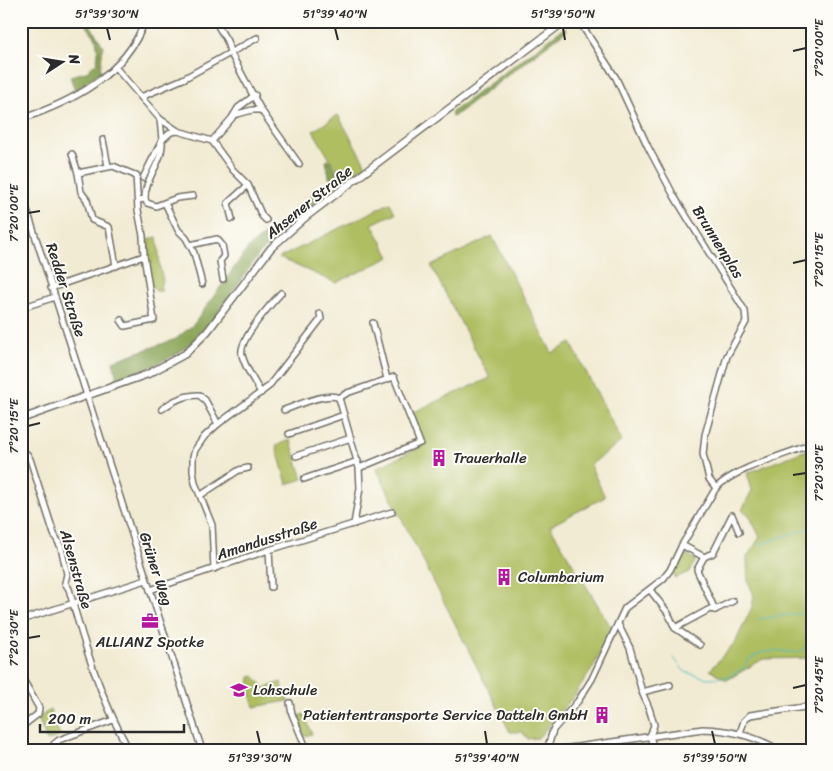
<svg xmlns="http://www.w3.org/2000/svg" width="833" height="771" font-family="Sriracha,sans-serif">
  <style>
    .green { fill: #aebe61; stroke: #6c7446 }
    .forest { fill: #8aa557; stroke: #5a6841 }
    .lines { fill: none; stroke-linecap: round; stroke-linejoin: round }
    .stream { stroke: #4ebdc4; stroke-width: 1 }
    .minor-casing { stroke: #716e66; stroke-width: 8 }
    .major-casing { stroke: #716e66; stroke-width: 9 }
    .minor { stroke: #fff; stroke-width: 5 }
    .major { stroke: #fff; stroke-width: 6 }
    .ticks { fill: none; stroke: #2b2b2b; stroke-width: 2 }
    .labels { text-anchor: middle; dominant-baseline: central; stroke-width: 4; stroke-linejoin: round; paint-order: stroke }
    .street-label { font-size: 15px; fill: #2b2b2b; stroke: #fdfcf7 }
    .poi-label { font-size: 15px; fill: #2b2b2b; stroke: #fdfcf7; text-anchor: start }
    .neatline { fill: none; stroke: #2b2b2b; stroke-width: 2 }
    .ticks-label { font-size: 12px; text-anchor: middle; fill: #2b2b2b }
  </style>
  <rect width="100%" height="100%" fill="#fdfcf7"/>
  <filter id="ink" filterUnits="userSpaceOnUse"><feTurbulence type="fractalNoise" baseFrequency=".02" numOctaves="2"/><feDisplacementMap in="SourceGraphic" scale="10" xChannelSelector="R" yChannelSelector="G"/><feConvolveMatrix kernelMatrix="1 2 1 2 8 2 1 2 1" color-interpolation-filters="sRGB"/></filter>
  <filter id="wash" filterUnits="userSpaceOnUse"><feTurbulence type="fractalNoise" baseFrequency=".0096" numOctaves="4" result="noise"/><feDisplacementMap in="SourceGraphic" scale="20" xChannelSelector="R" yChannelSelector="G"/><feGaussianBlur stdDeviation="1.12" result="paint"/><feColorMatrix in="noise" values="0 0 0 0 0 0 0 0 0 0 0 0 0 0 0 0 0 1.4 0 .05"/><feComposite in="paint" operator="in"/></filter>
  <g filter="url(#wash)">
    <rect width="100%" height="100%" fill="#f2ebd3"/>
    <g class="green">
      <path d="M338,115l28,50 -23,16 -30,-50z"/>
      <path d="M390,203l5,10 -23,11 18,33 -54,26 -57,-25z"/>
      <path d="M492,236l60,117 19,-10 51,98 -32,24 15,32 -55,29 61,101 -17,39 -20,30 -36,42 -10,1 -6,-7h-12l-134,-264 45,-21 -12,-33 81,-36 -59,-112z"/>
      <path d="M157,237c3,15 1,29 6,43l-3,6 2,5h-6c-12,-13 -7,-19 -8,-35 -1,-6 -3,-10 -1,-16z"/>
      <path d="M290,439l13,40 -16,5 -11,-38z"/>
      <path d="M812,448v210l-49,1 -36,21 -17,-10 26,-29 16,-34 2,-11 -6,-15 -1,-24 13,-20 -11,-22 -7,-5 10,-20 -5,-17z"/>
      <path d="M682,552l14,8 -7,12 -14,6 -2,-8z"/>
      <path d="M254,676l11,12 16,-6 7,19 -34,6 -5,-18 1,-12z"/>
      <path d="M50,710l10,26 -13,5 -9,-23z"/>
      <path d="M304,714l8,20 -8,2 -8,-19z"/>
    </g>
    <g class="forest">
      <path d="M83,21h5l15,25 -3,26 -25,19 -5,-15 16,-4 11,-10 1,-9 -2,-15z"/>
      <path d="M565,27l2,3 -114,87 -2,-1 1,-4z"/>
      <path d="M329,160l12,21 -82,73 -50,71 -18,18 -14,11 -27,13 -33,11 -4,-17 63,-22 18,-15 55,-77 81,-66 -4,-20z"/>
    </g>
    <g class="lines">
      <g class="stream">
        <path d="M758,545l54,-18"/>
        <path d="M759,619l53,-7"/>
        <path d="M673,657l12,15 22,6 20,-1 18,-10 3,-7 14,-8 17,-1 18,2 6,-3 4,-6 -1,-15 6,-7"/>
      </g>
    </g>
  </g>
  <g filter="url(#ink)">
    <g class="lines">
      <g class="minor-casing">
        <g id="minor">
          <path d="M215,21l12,20 3,11 31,58 38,54"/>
          <path d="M579,21l37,57 32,69 26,49 71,115 1,11 -19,34 -22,79 -2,19 6,25 7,9"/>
          <path d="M115,67l45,52 2,21 -19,38"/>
          <path d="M141,97l42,-18 74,-41"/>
          <path d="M234,115l18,-5h9"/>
          <path d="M21,119c51,-17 104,-44 124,-98"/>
          <path d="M160,119l18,12 34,10 21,29 15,15 14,31 4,4"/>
          <path d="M103,140l5,26"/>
          <path d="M212,141l20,-23 6,-10 17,-13"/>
          <path d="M72,154l6,19 3,19 6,8 5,20 17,7 7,39"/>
          <path d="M78,173l35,-7 24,10"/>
          <path d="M21,192l181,558"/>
          <path d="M145,199l2,4 9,3 21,-8 16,-2"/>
          <path d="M138,200l7,-1c-1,-21 19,-37 17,-59l9,-8 7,-1"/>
          <path d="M165,203l13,27 8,8 8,15 8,31"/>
          <path d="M232,219l-4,-16 20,-18"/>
          <path d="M190,245l27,-6 5,6 2,11 -4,5 3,18"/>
          <path d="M51,288l93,-32 -1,-20 -5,-26 -2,-35"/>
          <path d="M21,308l34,-11"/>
          <path d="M121,320l4,6 29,-6 -10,-64"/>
          <path d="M373,323l14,56"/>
          <path d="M261,393c-6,-11 -16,-25 -19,-38 -4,-15 29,-51 39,-62"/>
          <path d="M162,409c11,-9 23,-14 37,-14l6,5 13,24"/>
          <path d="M284,410c12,-4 44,-19 55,-12"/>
          <path d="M289,434l55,-19"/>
          <path d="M21,453l6,1 3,5 24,75 7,13 6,27 -2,9 4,6c15,56 32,110 60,161"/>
          <path d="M296,456l55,-18"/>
          <path d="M304,479l54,-18"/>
          <path d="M201,495l38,-25 9,-2"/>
          <path d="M354,524l6,-36 -1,-20 -20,-70 8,-5 47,-16 26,66 -61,25"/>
          <path d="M682,545l22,12"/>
          <path d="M269,550l2,37"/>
          <path d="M214,569l-2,-44 -17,-42 -2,-12v-14l2,-7 9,-13 14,-13 50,-37 53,-68 -1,-5"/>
          <path d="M150,590l119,-40 123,-38"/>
          <path d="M650,590l18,23 7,15 35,-19 5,1 -18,-40 7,-13 9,-4 19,-38 7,17"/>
          <path d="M715,610l18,-9"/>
          <path d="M21,620l125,-40"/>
          <path d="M618,624l12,24 12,44 7,16 5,17 -4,11 4,14"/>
          <path d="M675,628l25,17"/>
          <path d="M21,676l18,32 -1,6 -17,13"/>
          <path d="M642,692l28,-7"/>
          <path d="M290,703l2,11 15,36"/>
          <path d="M740,733l4,-12 6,-6 62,-9"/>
          <path d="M53,750l1,-6 5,-4 54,-20"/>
          <path d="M547,750l6,-20 25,-29 14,-22 33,-71 38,-29 7,-9 12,-25 34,-57c19,-20 69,-33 96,-44"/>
          <path d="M556,750l147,-21c27,1 52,7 76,21"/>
        </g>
      </g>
      <g class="major-casing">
        <path id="major" d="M21,419l127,-45 37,-20 22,-22 64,-84 36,-32 258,-195"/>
      </g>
      <use href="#minor" class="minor"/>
      <use href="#major" class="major"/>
    </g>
  </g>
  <path class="ticks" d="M107,28l3,12M335,28l3,12M563,28l2,12M793,51l13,-3M28,213l12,-2M793,263l13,-3M28,426l12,-3M793,475l13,-2M28,638l12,-2M793,688l13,-3M257,731l3,13M485,731l2,13M712,731l3,13"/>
  <defs>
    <g id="building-bare" transform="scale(1.35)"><path d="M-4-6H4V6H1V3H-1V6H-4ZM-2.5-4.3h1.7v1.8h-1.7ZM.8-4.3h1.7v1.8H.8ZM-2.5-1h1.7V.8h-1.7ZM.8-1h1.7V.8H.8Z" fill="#b5179e" stroke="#fdfcf7" stroke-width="2.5" paint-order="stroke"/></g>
    <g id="office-bare" transform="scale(1.35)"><path d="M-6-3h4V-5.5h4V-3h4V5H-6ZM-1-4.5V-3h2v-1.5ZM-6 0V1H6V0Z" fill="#b5179e" stroke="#fdfcf7" stroke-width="2.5" paint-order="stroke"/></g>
    <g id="school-bare" transform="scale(1.35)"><path d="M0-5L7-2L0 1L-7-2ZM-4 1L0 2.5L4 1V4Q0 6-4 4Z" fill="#b5179e" stroke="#fdfcf7" stroke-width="2.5" paint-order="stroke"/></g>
  </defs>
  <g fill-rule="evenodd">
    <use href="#building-bare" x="439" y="458"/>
    <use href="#building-bare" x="504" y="577"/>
    <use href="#office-bare" x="150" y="621"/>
    <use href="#school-bare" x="239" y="690"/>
    <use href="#building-bare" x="602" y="715"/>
  </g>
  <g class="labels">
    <g class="street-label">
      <text transform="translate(309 202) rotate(-39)">Ahsener Straße</text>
      <text transform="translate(718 242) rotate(58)">Brunnenplas</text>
      <text transform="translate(66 290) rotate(72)">Redder Straße</text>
      <text transform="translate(267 539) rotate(-18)">Amandusstraße</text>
      <text transform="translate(76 569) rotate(74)">Alsenstraße</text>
      <text transform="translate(156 569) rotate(72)">Grüner Weg</text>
    </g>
    <g class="poi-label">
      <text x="453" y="458">Trauerhalle</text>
      <text x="518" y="577">Columbarium</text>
      <text x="150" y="642" text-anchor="middle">ALLIANZ Spotke</text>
      <text x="253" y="690">Lohschule</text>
      <text x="588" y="715" text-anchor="end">Patiententransporte Service Datteln GmbH</text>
    </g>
  </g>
  <rect width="833" height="771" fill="none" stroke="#fdfcf7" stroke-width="55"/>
  <g transform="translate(62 62) rotate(78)" stroke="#fdfcf7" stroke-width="4" paint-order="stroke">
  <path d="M0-4L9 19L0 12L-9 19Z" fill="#2b2b2b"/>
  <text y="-8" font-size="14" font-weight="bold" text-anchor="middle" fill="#2b2b2b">N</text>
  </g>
  <path d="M40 724v8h144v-8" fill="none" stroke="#2b2b2b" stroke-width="2.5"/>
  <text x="48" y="724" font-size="15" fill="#2b2b2b" stroke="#fdfcf7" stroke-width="4" paint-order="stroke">200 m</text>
  <rect x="28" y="28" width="778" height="716" class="neatline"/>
  <g class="ticks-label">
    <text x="107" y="18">51°39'30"N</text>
    <text x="335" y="18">51°39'40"N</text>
    <text x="563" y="18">51°39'50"N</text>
    <text transform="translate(819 48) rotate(-90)" y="4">7°20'00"E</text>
    <text transform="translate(14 213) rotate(-90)" y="4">7°20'00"E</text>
    <text transform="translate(819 260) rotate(-90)" y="4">7°20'15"E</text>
    <text transform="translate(14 426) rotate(-90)" y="4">7°20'15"E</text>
    <text transform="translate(819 473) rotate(-90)" y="4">7°20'30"E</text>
    <text transform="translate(14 638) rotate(-90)" y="4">7°20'30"E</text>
    <text transform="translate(819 685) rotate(-90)" y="4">7°20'45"E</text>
    <text x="260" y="762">51°39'30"N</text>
    <text x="487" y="762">51°39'40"N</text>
    <text x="715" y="762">51°39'50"N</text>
  </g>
</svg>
